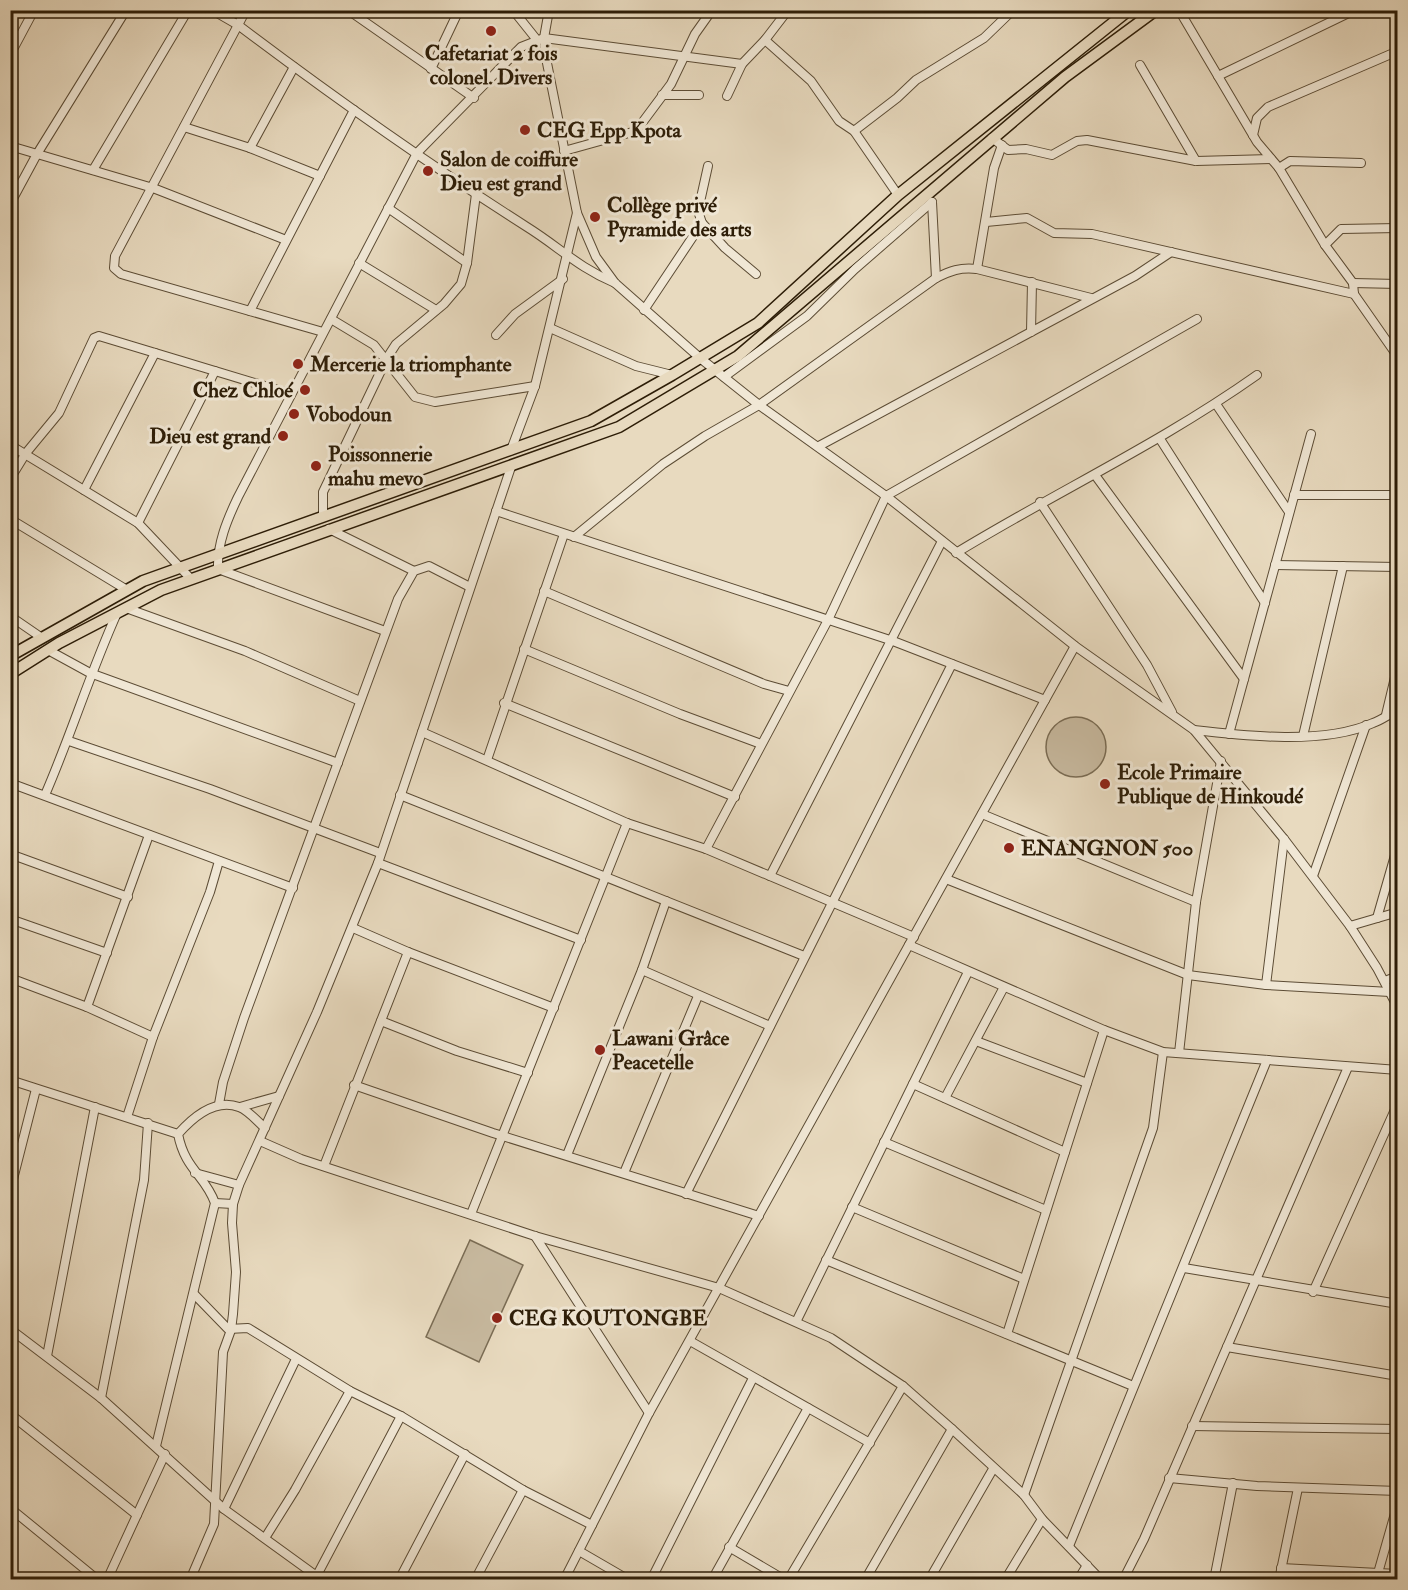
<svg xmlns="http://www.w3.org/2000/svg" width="1408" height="1590" font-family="'IM FELL Double Pica',serif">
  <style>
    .green { fill: #c8baa0; stroke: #7a6c54; stroke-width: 1.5 }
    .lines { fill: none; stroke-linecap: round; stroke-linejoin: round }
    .minor-casing { stroke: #5c4c35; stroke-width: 10 }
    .major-casing { stroke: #2d1d07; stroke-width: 13 }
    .minor { stroke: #f0e7d5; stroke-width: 8 }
    .major { stroke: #e8dabf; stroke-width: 10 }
    .poi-dot { fill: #8f2418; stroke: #f0e7d5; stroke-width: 2 }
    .labels { text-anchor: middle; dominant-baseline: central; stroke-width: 6; stroke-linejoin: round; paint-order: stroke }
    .poi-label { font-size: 21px; font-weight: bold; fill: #2d1d07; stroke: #f0e7d5; text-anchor: start }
  </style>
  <rect width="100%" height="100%" fill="#e8dabf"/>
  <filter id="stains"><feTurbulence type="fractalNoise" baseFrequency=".00333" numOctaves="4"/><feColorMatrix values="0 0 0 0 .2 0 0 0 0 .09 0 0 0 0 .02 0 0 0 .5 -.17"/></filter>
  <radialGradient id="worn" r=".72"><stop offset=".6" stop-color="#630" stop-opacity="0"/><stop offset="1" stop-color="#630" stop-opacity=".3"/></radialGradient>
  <g class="green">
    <circle cx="1076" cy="747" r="30"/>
    <path d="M470,1240l53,25 -44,97 -53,-25z"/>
  </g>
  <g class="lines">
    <g class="minor-casing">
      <g id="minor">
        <path d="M212,10l26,15c94,71 190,139 289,202 32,20 52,41 88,56"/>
        <path d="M246,10l-131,246 -1,12 7,6 202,58"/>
        <path d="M348,10l126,88"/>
        <path d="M513,10l24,30"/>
        <path d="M549,10l-5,28 1,15 32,160 19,44 19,26 85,75 59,47 127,91 189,150 119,84 90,109 66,87 27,42 21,40"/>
        <path d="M993,10l12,6"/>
        <path d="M1179,10l78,132 22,26 46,77 28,38 1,11 44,63"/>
        <path d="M765,40l46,41 28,40 15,10 44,64"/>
        <path d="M10,55l24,-45"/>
        <path d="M1140,65l56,96"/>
        <path d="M431,69l28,-59"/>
        <path d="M1218,76l137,-66"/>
        <path d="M662,95h37"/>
        <path d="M727,96l15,-32 23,-24 23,-30"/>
        <path d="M184,127l66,21 70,28"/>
        <path d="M854,131l43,-33 19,-18 68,-42 29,-28"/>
        <path d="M1253,135l4,-17 11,-11 130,-56"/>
        <path d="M992,138l16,12 18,-1 26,6 25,-14 10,-1 109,21 75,-2"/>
        <path d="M10,146l143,42 133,52"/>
        <path d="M250,148l44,-81"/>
        <path d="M564,151l72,-20 35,-47 24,-50 17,-24"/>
        <path d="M1279,168l11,-7 71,2"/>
        <path d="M93,170l95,-160"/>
        <path d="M932,202l4,76"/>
        <path d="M10,204l27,-50 89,-144"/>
        <path d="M388,208l79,55"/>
        <path d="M986,222l41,-4 27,15 38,1 262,60"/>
        <path d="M702,223l-4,-12 10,-45"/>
        <path d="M1325,245l16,-16 57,-1"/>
        <path d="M359,263l77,47"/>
        <path d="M977,269l17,-101 8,-23"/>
        <path d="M1353,283l45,1"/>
        <path d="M644,310l58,-87 23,25 31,26"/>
        <path d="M250,311l104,-201"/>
        <path d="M331,319l43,26 41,52 20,5 100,-16"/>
        <path d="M550,328l86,38 36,9"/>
        <path d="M1031,332l1,-50"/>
        <path d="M496,335l19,-21 48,-35"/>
        <path d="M724,377l83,-61 48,-47 77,-67"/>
        <path d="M1216,404l73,108"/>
        <path d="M1160,439l105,164"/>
        <path d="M10,445l128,78 53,56"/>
        <path d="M819,446l316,-170 36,-24"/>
        <path d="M511,450l24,-64 42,-173"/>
        <path d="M1095,475l149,204"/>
        <path d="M10,479l16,-26 33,-40 35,-75 5,-2 116,35"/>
        <path d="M84,490l71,-137"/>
        <path d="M1294,495h104"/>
        <path d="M1040,502l107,163 25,47"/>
        <path d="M496,511l397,130 152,59"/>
        <path d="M323,516v-24l64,-134 9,-14 48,-40 17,-20 6,-21 9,-69"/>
        <path d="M10,519l117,71"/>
        <path d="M138,523l77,-152 76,23"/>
        <path d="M329,529l85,42"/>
        <path d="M574,537l89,-73 42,-28 54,-31 177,-127c14,-7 24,-11 41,-9l114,29"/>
        <path d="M956,553c100,-61 205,-110 301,-178"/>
        <path d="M1275,565l123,2"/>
        <path d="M544,591l220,93 25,7"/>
        <path d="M126,608l119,43 115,50"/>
        <path d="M10,616l32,22"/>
        <path d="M385,631l-167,-62c-1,-25 9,-49 20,-72l179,-344 104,-106 23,-9 198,26"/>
        <path d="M524,649l156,65 81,30"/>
        <path d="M48,650l42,23 248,90"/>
        <path d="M504,703l231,94"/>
        <path d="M1386,715l12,-50"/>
        <path d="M1194,730c52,6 130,15 179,-7 9,-3 16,-9 25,-13"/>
        <path d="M422,732l205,91 79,26 208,88"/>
        <path d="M1229,734l82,-300"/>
        <path d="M1303,736l40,-170"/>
        <path d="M69,741l141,48 170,64"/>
        <path d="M487,760l77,-226"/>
        <path d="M10,783l283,105"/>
        <path d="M45,795c26,-60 45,-122 72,-182"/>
        <path d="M400,795l404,161"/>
        <path d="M982,814l214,88"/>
        <path d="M706,849l122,-229 58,-124 311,-177"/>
        <path d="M10,854l118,43"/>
        <path d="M378,863l203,77"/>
        <path d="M770,876l172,-335"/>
        <path d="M1313,876l53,-151"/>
        <path d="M946,879l242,96 78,10 124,7"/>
        <path d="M1377,918l21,-73"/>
        <path d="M10,919l97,34"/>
        <path d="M1350,926l48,-14"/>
        <path d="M353,928l55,24 146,56"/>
        <path d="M909,945l195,85 59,22 235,18"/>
        <path d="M642,970l128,56"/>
        <path d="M10,978l77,29 66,30"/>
        <path d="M1385,981l13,-5"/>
        <path d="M1266,985l18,-146"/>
        <path d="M87,1007l62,-172"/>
        <path d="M381,1021l76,30 71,22"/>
        <path d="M976,1041l111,42"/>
        <path d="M1179,1053l17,-151 25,-141"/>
        <path d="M10,1080l168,54"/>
        <path d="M913,1084l152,68"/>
        <path d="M354,1085l139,48 266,83"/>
        <path d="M945,1098l59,-111"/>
        <path d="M219,1104l4,-22 21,-64 154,-419 16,-28 15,-5 41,21"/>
        <path d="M240,1107l39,-11"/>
        <path d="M127,1117l26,-80 57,-145 9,-31"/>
        <path d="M260,1141l41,18 234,77 184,52 112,50 72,48 49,43 72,66 18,24 59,61"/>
        <path d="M884,1142l162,68"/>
        <path d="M567,1155l75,-185 24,-69"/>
        <path d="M324,1166l84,-214"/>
        <path d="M195,1173l44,12"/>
        <path d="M624,1173l74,-177"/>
        <path d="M10,1191l26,-102"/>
        <path d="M686,1194l266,-530"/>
        <path d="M215,1203l18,1"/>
        <path d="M852,1207l172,72"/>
        <path d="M471,1214l156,-391"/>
        <path d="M535,1236l114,177"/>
        <path d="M826,1260l307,126"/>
        <path d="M1184,1268l214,36"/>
        <path d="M1313,1292l85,-189"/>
        <path d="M194,1294l34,35 20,-1 102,63 51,25 122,74 69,35"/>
        <path d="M797,1320l171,-348"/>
        <path d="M10,1329l91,69 123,111 98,71"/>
        <path d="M1007,1334l97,-304"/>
        <path d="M690,1341l180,102"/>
        <path d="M1227,1347l171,29"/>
        <path d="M47,1356l48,-249"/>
        <path d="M101,1398l43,-218 4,-57"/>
        <path d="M10,1414l127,101"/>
        <path d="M1192,1426l206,3"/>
        <path d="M156,1446l59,-243c-10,-28 -30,-33 -37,-69 15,-17 37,-36 61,-27 9,3 18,14 26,21"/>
        <path d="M1169,1478l88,8 141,5"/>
        <path d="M1024,1495l129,-367 10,-76"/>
        <path d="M10,1508l88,72"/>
        <path d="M224,1509l72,-150"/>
        <path d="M265,1538l30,-48 55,-99"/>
        <path d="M1069,1546l198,-486"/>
        <path d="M729,1547l56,33"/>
        <path d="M579,1551l50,29"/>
        <path d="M1281,1568l117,6"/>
        <path d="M1378,1573l20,-70"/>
        <path d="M315,1579l86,-163"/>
        <path d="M107,1580l58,-126"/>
        <path d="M190,1580l24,-56 9,-172 8,-22 2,-16 3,-42 -4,-49 1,-19 6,-19 78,-173 61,-149 133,-396"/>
        <path d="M399,1580l66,-126"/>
        <path d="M475,1580l48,-90"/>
        <path d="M564,1580l85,-167 426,-767"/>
        <path d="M651,1580l102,-202"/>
        <path d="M712,1580l96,-172"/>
        <path d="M788,1580l115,-194"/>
        <path d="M865,1580l87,-151"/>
        <path d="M929,1580l64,-111"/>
        <path d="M1005,1580l37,-61"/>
        <path d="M1078,1580l9,-15"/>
        <path d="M1123,1580l21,-41 204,-472"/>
        <path d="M1214,1580l19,-97"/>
        <path d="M1279,1580l19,-92"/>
      </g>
    </g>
    <g class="major-casing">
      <g id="major">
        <path d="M10,656l133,-75 448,-160 81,-46 86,-52 140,-128 231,-185"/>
        <path d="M10,674l49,-31 102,-53 458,-163 119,-71 327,-279 91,-67"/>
      </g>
    </g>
    <use href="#minor" class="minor"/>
    <use href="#major" class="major"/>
  </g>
  <g class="poi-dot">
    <circle cx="491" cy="31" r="6"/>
    <circle cx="525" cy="130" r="6"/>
    <circle cx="428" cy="171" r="6"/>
    <circle cx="595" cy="217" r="6"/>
    <circle cx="298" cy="364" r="6"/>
    <circle cx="305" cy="390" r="6"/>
    <circle cx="294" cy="414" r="6"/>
    <circle cx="283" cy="436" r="6"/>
    <circle cx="316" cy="466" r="6"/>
    <circle cx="1105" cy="784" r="6"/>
    <circle cx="1009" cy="848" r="6"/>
    <circle cx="600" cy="1050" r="6"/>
    <circle cx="497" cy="1318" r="6"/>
  </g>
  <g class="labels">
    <g class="poi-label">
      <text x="491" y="53" text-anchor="middle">Cafetariat 2 fois<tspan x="491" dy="24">colonel. Divers</tspan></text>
      <text x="537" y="130">CEG Epp Kpota</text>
      <text x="440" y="159">Salon de coiffure<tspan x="440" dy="24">Dieu est grand</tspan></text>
      <text x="607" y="205">Collège privé<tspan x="607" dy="24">Pyramide des arts</tspan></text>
      <text x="310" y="364">Mercerie la triomphante</text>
      <text x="293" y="390" text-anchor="end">Chez Chloé</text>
      <text x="306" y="414">Vobodoun</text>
      <text x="271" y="436" text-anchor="end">Dieu est grand</text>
      <text x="328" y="454">Poissonnerie<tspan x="328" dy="24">mahu mevo</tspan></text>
      <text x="1117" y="772">Ecole Primaire<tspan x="1117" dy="24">Publique de Hinkoudé</tspan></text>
      <text x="1021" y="848">ENANGNON 500</text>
      <text x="612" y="1038">Lawani Grâce<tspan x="612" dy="24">Peacetelle</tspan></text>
      <text x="509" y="1318">CEG KOUTONGBE</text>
    </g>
  </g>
  <rect width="1408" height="1590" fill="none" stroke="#e8dabf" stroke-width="36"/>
  <rect x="12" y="12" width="1384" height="1566" fill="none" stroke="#2d1d07" stroke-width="3"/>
  <rect x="18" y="18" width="1372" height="1554" fill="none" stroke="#2d1d07" stroke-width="1.5"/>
  <rect width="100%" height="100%" filter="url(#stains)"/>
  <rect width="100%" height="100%" fill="url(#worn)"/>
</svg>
